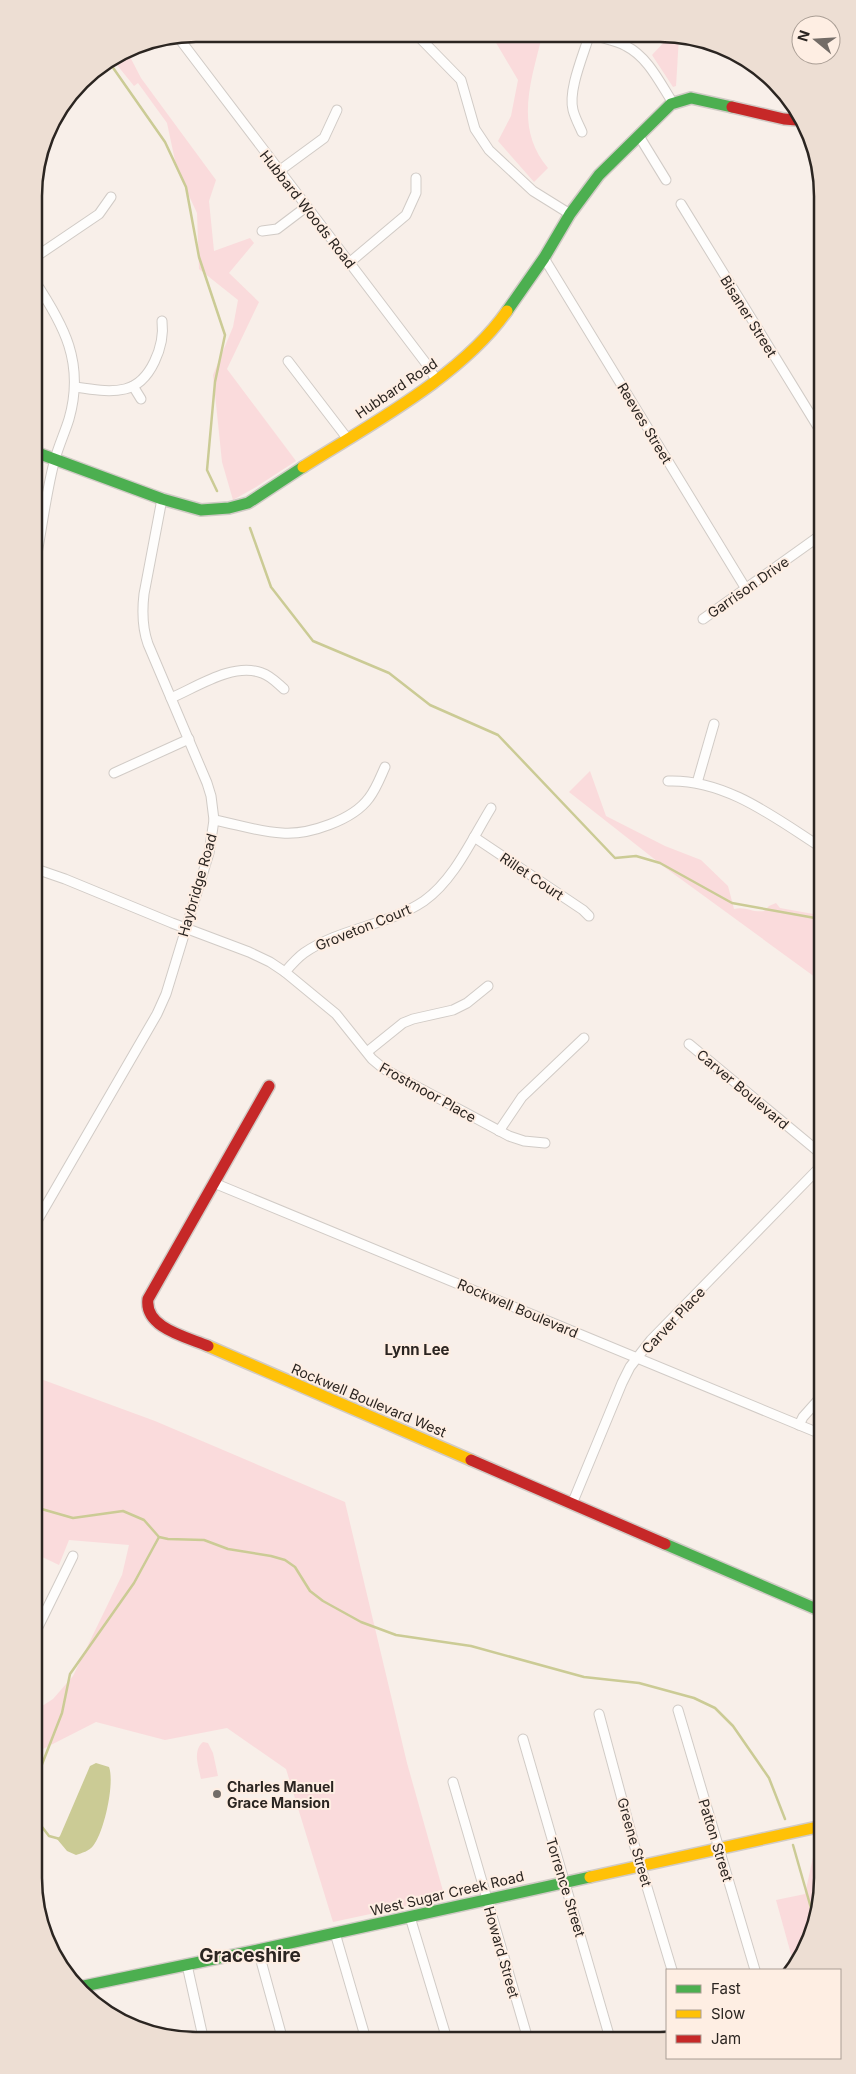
<svg xmlns="http://www.w3.org/2000/svg" width="856" height="2074" font-family="Inter,sans-serif">
  <style>
    .green { fill: #fadbdc }
    .water { fill: #cbcb95 }
    .lines { fill: none; stroke-linecap: round; stroke-linejoin: round }
    .stream { stroke: #cbcb95; stroke-width: 2.5 }
    .street-casing { stroke: #d1cbc6; stroke-width: 11 }
    .fast-casing { stroke: #d1cbc6; stroke-width: 14 }
    .slow-casing { stroke: #d1cbc6; stroke-width: 14 }
    .jam-casing { stroke: #d1cbc6; stroke-width: 14 }
    .street { stroke: #fefdfc; stroke-width: 9 }
    .fast { stroke: #4caf50; stroke-width: 11 }
    .slow { stroke: #ffc107; stroke-width: 11 }
    .jam { stroke: #c62828; stroke-width: 11 }
    .poi-dot { fill: #736c67; stroke: #feeee3; stroke-width: 2 }
    .labels { text-anchor: middle; dominant-baseline: central; stroke-width: 4; stroke-linejoin: round; paint-order: stroke }
    .street-label { font-size: 14px; fill: #2b2521; stroke: #feeee3 }
    .poi-label { font-size: 14px; font-weight: bold; fill: #2b2521; stroke: #feeee3; text-anchor: start }
    .neighbourhood-label { font-size: 15px; font-weight: bold; fill: #2b2521; stroke: #feeee3 }
    .district-label { font-size: 19px; font-weight: bold; fill: #2b2521; stroke: #feeee3 }
    .rim { fill: none; stroke: #2b2521; stroke-width: 2.5 }
  </style>
  <rect width="100%" height="100%" fill="#f8efe9"/>
  <g class="green">
    <path d="M499,36h43c-11,45 -28,92 6,132l-14,14 -36,-41 13,-25 7,-36 -23,-39z"/>
    <path d="M669,37h10l-3,49 -3,1 -21,-32z"/>
    <path d="M127,51l14,27 75,102 -7,21 5,50 36,-13 4,5 -25,30 30,29 -32,67 69,92 -40,26 -23,13 -11,-38 -9,-87 20,-48 5,-27 -39,-31 -2,-56 -20,-43 -10,-47 -29,-40 -4,3 -21,-26z"/>
    <path d="M590,771l16,45 59,30 36,14 27,26 6,23c11,-3 19,4 30,2l5,-5 7,-3 4,5 39,7v65l-152,-111 -98,-77z"/>
    <path d="M38,1378l117,43 190,81 62,261 38,135 -112,24 -47,-153 -59,-41 -62,12 -69,-18 -57,29v-43l14,-9 20,-23 49,-101 7,-30 -60,-5 -10,25 -21,-10z"/>
    <path d="M203,1742l5,1 5,10 5,23 -17,3c-2,-12 -9,-28 2,-37z"/>
    <path d="M822,1838v50l-12,51 -16,26 -18,-65 29,-6 12,-55z"/>
  </g>
  <path class="water" d="M96,1763l13,4c6,16 -5,66 -16,79 -4,5 -11,7 -17,9l-9,-4 -10,-12 3,-3 30,-70z"/>
  <g class="lines">
    <g class="stream">
      <path d="M109,62l56,80 21,45 13,70 26,78 -10,47 -8,88 10,21"/>
      <path d="M250,528l21,59 42,54 76,32 41,32 68,30 117,123 21,-2 24,7 72,40 83,15 4,3"/>
      <path d="M38,1508l35,10 50,-7 21,9 15,17 9,2 36,1 24,9 43,7 14,4 10,7 15,24 13,10 38,21 35,13 75,11 113,31 55,6 55,15 21,10 18,18 36,52 16,41"/>
      <path d="M39,1772l23,-59 8,-39 64,-91 25,-46"/>
      <path d="M39,1823l10,13 11,3"/>
      <path d="M793,1845l18,63 2,18"/>
    </g>
    <g class="street-casing">
      <g id="street">
        <path d="M417,35l44,45 14,49 14,21 44,41 37,23"/>
        <path d="M596,36c10,3 21,5 30,10 22,11 34,37 47,57"/>
        <path d="M178,37l247,325 12,19"/>
        <path d="M582,132c-3,-7 -7,-14 -9,-22 -5,-20 10,-54 16,-74"/>
        <path d="M639,136l27,44"/>
        <path d="M279,171l45,-33 13,-28"/>
        <path d="M681,204l137,223"/>
        <path d="M262,231l15,-2 29,-22"/>
        <path d="M34,258l65,-44 12,-17"/>
        <path d="M544,258l202,331"/>
        <path d="M349,263l57,-48 10,-22v-15"/>
        <path d="M34,280c30,45 51,83 35,139 -4,13 -10,26 -14,40 -9,32 -13,71 -20,105"/>
        <path d="M288,361l59,77"/>
        <path d="M133,386l8,13"/>
        <path d="M75,387c16,2 33,6 50,2 26,-6 40,-44 37,-68"/>
        <path d="M703,619l115,-82"/>
        <path d="M171,698c26,-11 62,-36 91,-25 9,3 15,10 22,16"/>
        <path d="M114,773l75,-34"/>
        <path d="M668,781c57,-2 106,36 151,65"/>
        <path d="M697,783l17,-59"/>
        <path d="M214,820c22,4 45,12 68,13 27,2 71,-13 87,-35 7,-9 11,-20 16,-31"/>
        <path d="M474,837l109,73 6,6"/>
        <path d="M36,869l29,10 107,44 77,29 21,10 15,10 51,42 36,45 12,10 125,67 15,5 21,2"/>
        <path d="M285,972c6,-7 12,-14 19,-19 36,-25 83,-27 120,-52 30,-21 48,-62 67,-93"/>
        <path d="M689,1044l131,109"/>
        <path d="M367,1052l36,-29 10,-4 40,-9 14,-7 21,-17"/>
        <path d="M499,1131l23,-34 62,-59"/>
        <path d="M214,1183l607,251"/>
        <path d="M37,1221l120,-207 9,-20 43,-141 5,-33 -3,-24 -4,-13 -59,-139c-6,-17 -6,-33 -4,-50l18,-95"/>
        <path d="M799,1425l4,-8 17,-19"/>
        <path d="M572,1504l50,-121 8,-16 21,-27 169,-173"/>
        <path d="M38,1627l35,-71"/>
        <path d="M678,1710l77,260"/>
        <path d="M599,1714l35,130 38,126"/>
        <path d="M523,1739l86,296"/>
        <path d="M453,1782l74,254"/>
        <path d="M410,1917l36,119"/>
        <path d="M335,1933l30,103"/>
        <path d="M258,1950l24,87"/>
        <path d="M187,1965l16,72"/>
      </g>
    </g>
    <g class="fast-casing">
      <g id="fast">
        <path d="M507,311l37,-53 26,-44 29,-39 72,-71 20,-6 41,9"/>
        <path d="M35,452l127,47 39,11 28,-2 19,-5 55,-36"/>
        <path d="M665,1544l156,67"/>
        <path d="M79,1987l179,-37 332,-73"/>
      </g>
    </g>
    <g class="slow-casing">
      <g id="slow">
        <path d="M303,467c66,-42 159,-91 204,-156"/>
        <path d="M208,1346l263,114"/>
        <path d="M590,1877l232,-51"/>
      </g>
    </g>
    <g class="jam-casing">
      <g id="jam">
        <path d="M732,107l52,12 13,1"/>
        <path d="M208,1346c-21,-9 -64,-18 -60,-47l121,-213"/>
        <path d="M471,1460l194,84"/>
      </g>
    </g>
    <use href="#street" class="street"/>
    <use href="#fast" class="fast"/>
    <use href="#slow" class="slow"/>
    <use href="#jam" class="jam"/>
  </g>
  <circle class="poi-dot" cx="217" cy="1794" r="5"/>
  <g class="labels">
    <g class="street-label">
      <text transform="translate(308 209) rotate(52)">Hubbard Woods Road</text>
      <text transform="translate(749 316) rotate(58)">Bisaner Street</text>
      <text transform="translate(396 388) rotate(-34)">Hubbard Road</text>
      <text transform="translate(645 423) rotate(59)">Reeves Street</text>
      <text transform="translate(748 587) rotate(-35)">Garrison Drive</text>
      <text transform="translate(532 876) rotate(34)">Rillet Court</text>
      <text transform="translate(197 885) rotate(-74)">Haybridge Road</text>
      <text transform="translate(363 927) rotate(-22)">Groveton Court</text>
      <text transform="translate(743 1089) rotate(40)">Carver Boulevard</text>
      <text transform="translate(428 1092) rotate(29)">Frostmoor Place</text>
      <text transform="translate(518 1308) rotate(23)">Rockwell Boulevard</text>
      <text transform="translate(673 1320) rotate(-47)">Carver Place</text>
      <text transform="translate(369 1400) rotate(23)">Rockwell Boulevard West</text>
      <text transform="translate(716 1840) rotate(73)">Patton Street</text>
      <text transform="translate(635 1842) rotate(74)">Greene Street</text>
      <text transform="translate(566 1887) rotate(73)">Torrence Street</text>
      <text transform="translate(447 1893) rotate(-13)">West Sugar Creek Road</text>
      <text transform="translate(502 1952) rotate(74)">Howard Street</text>
    </g>
    <g class="poi-label">
      <text x="227" y="1786">Charles Manuel<tspan x="227" dy="16">Grace Mansion</tspan></text>
    </g>
    <g class="neighbourhood-label">
      <text x="417" y="1349">Lynn Lee</text>
    </g>
    <g class="district-label">
      <text x="250" y="1955">Graceshire</text>
    </g>
  </g>
  <path d="M0 0H856V2074H0ZM196 42H660A154 154 0 0 1 814 196V1878A154 154 0 0 1 660 2032H196A154 154 0 0 1 42 1878V196A154 154 0 0 1 196 42Z" fill="#edded3" fill-rule="evenodd"/>
  <path class="rim" d="M196 42H660A154 154 0 0 1 814 196V1878A154 154 0 0 1 660 2032H196A154 154 0 0 1 42 1878V196A154 154 0 0 1 196 42Z"/>
  <rect x="666" y="1969" width="175" height="90" fill="#feeee3" stroke="#aa9e95"/>
  <rect x="676" y="1985" width="25" height="8" fill="#4caf50" stroke="#aa9e95"/>
  <text x="711" y="1994" font-size="15" fill="#2b2521">Fast</text>
  <rect x="676" y="2010" width="25" height="8" fill="#ffc107" stroke="#aa9e95"/>
  <text x="711" y="2019" font-size="15" fill="#2b2521">Slow</text>
  <rect x="676" y="2035" width="25" height="8" fill="#c62828" stroke="#aa9e95"/>
  <text x="711" y="2044" font-size="15" fill="#2b2521">Jam</text>
  <g transform="translate(816 40) rotate(288)"><circle r="24" fill="#feeee3" stroke="#aa9e95"/>
  <path d="M0-4L9 19L0 12L-9 19Z" fill="#736c67"/>
  <text y="-8" font-size="14" font-weight="bold" text-anchor="middle" fill="#2b2521">N</text>
  </g>
</svg>
